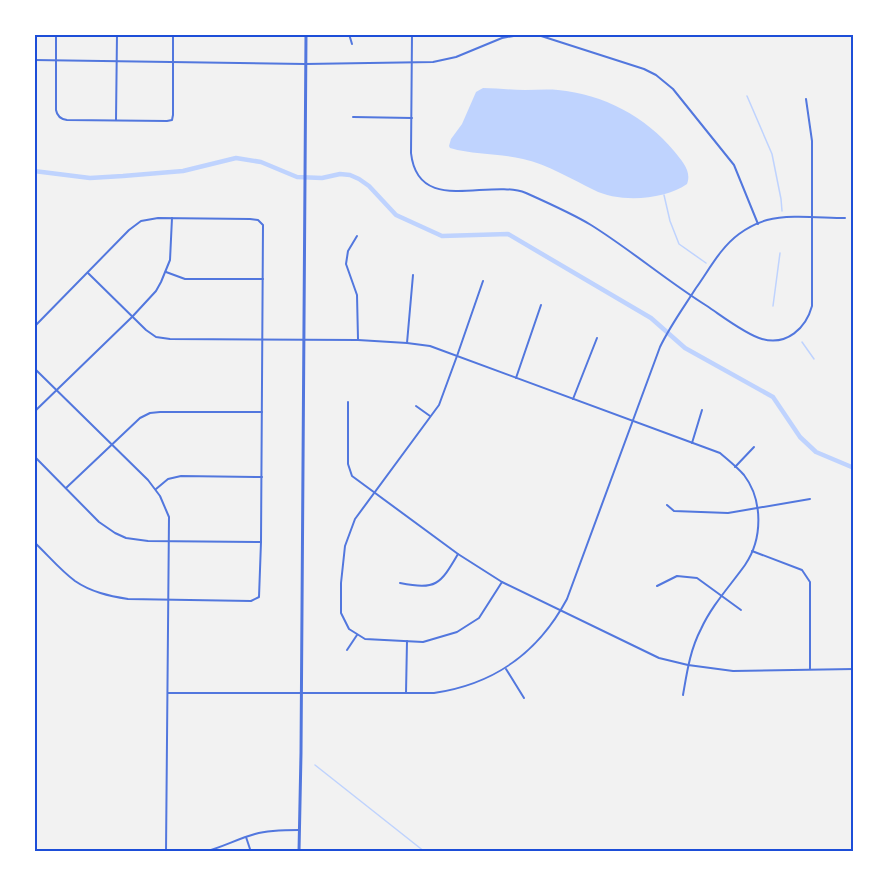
<svg xmlns="http://www.w3.org/2000/svg" width="888" height="886" font-family="'Varela Round',sans-serif">
  <style>
    .water { fill: #bfd3fe }
    .lines { fill: none; stroke-linecap: round; stroke-linejoin: round }
    .stream { stroke: #bfd3fe; stroke-width: 1.5 }
    .canal { stroke: #bfd3fe; stroke-width: 4.5 }
    .minor { stroke: #5277de; stroke-width: 2 }
    .tertiary { stroke: #5277de; stroke-width: 3 }
    .neatline { fill: none; stroke: #1d4ed8; stroke-width: 2 }
  </style>
  <rect width="100%" height="100%" fill="#f2f2f2"/>
  <path class="water" d="M483,88c14,0 28,2 42,2 11,0 22,-1 33,0 45,4 88,27 116,61 8,10 18,20 13,33 -22,16 -68,19 -93,6 -23,-11 -45,-25 -71,-31 -24,-6 -49,-4 -73,-11l-1,-2 2,-7 11,-15 14,-32z"/>
  <g class="lines">
    <g class="stream">
      <path d="M747,96l25,58 9,45 1,12"/>
      <path d="M664,195l6,26 9,23 27,19"/>
      <path d="M773,306l7,-53"/>
      <path d="M802,342l12,17"/>
      <path d="M315,765l110,87"/>
    </g>
    <path class="canal" d="M34,171l56,7 33,-2 60,-5 53,-13 25,4 36,15 25,1 18,-4 10,1 9,4 10,7 27,29 46,21 66,-2 143,84 34,30 88,49 27,40 16,15 38,16"/>
    <g class="minor">
      <path d="M56,34v76c1,6 4,9 11,10l100,1 5,-1 1,-5v-81"/>
      <path d="M349,34l3,10"/>
      <path d="M412,34l-1,119c7,63 77,25 115,40 20,9 47,21 65,32 40,25 76,56 116,81 15,10 38,28 55,33 25,7 44,-11 50,-33v-165l-6,-42"/>
      <path d="M535,34l109,35 12,6 17,14 61,76 24,59"/>
      <path d="M34,60l271,4 128,-2 23,-5 46,-19 23,-4"/>
      <path d="M353,117l59,1"/>
      <path d="M116,120l1,-86"/>
      <path d="M357,236l-9,15 -2,13 11,31 1,44"/>
      <path d="M166,272l19,7h78"/>
      <path d="M88,273l58,57 10,7 14,2 188,1 49,3 23,3 290,107c8,7 17,14 24,22 19,25 19,64 1,90 -15,21 -33,40 -44,64 -11,21 -14,43 -18,66"/>
      <path d="M483,281l-26,75 -18,49 -84,114 -10,27 -4,37v30l8,16 16,10 58,3 34,-10 22,-14 23,-36"/>
      <path d="M34,327l95,-97 12,-9 17,-3 92,1 8,1 5,5 -2,317 -2,55 -8,4 -123,-2c-19,-3 -37,-7 -53,-18 -15,-11 -28,-27 -41,-39"/>
      <path d="M407,343l6,-68"/>
      <path d="M34,368l114,112 12,16 9,21 -3,335"/>
      <path d="M516,378l25,-73"/>
      <path d="M573,399l24,-61"/>
      <path d="M348,402v62l4,12 106,78 44,28 157,76 29,7 45,6 121,-2"/>
      <path d="M416,406l14,10"/>
      <path d="M34,412l98,-95 24,-26 5,-9 9,-22 2,-42"/>
      <path d="M692,443l10,-33"/>
      <path d="M34,456l65,66 16,11 11,5 22,3 113,1"/>
      <path d="M735,467l19,-20"/>
      <path d="M66,488l74,-70 10,-5 10,-1h102"/>
      <path d="M156,489l12,-10 13,-3 81,1"/>
      <path d="M667,505l7,6 54,2 82,-14"/>
      <path d="M752,551l50,19 8,12v87"/>
      <path d="M400,583c36,7 40,2 58,-29"/>
      <path d="M657,586l20,-10 20,2 44,32"/>
      <path d="M347,650l10,-15"/>
      <path d="M506,669l18,29"/>
      <path d="M168,693h266c61,-9 104,-40 133,-94l93,-252c10,-21 24,-40 36,-59 13,-18 24,-40 43,-54 8,-6 18,-11 28,-14 22,-6 55,-2 78,-2"/>
      <path d="M406,693l1,-52"/>
      <path d="M246,837l5,15"/>
      <path d="M204,852c19,-5 33,-13 51,-18 14,-4 29,-4 44,-4"/>
    </g>
    <path class="tertiary" d="M299,852l2,-99 5,-719"/>
  </g>
  <rect width="888" height="886" fill="none" stroke="#ffffff" stroke-width="72"/>
  <rect x="36" y="36" width="816" height="814" class="neatline"/>
</svg>
